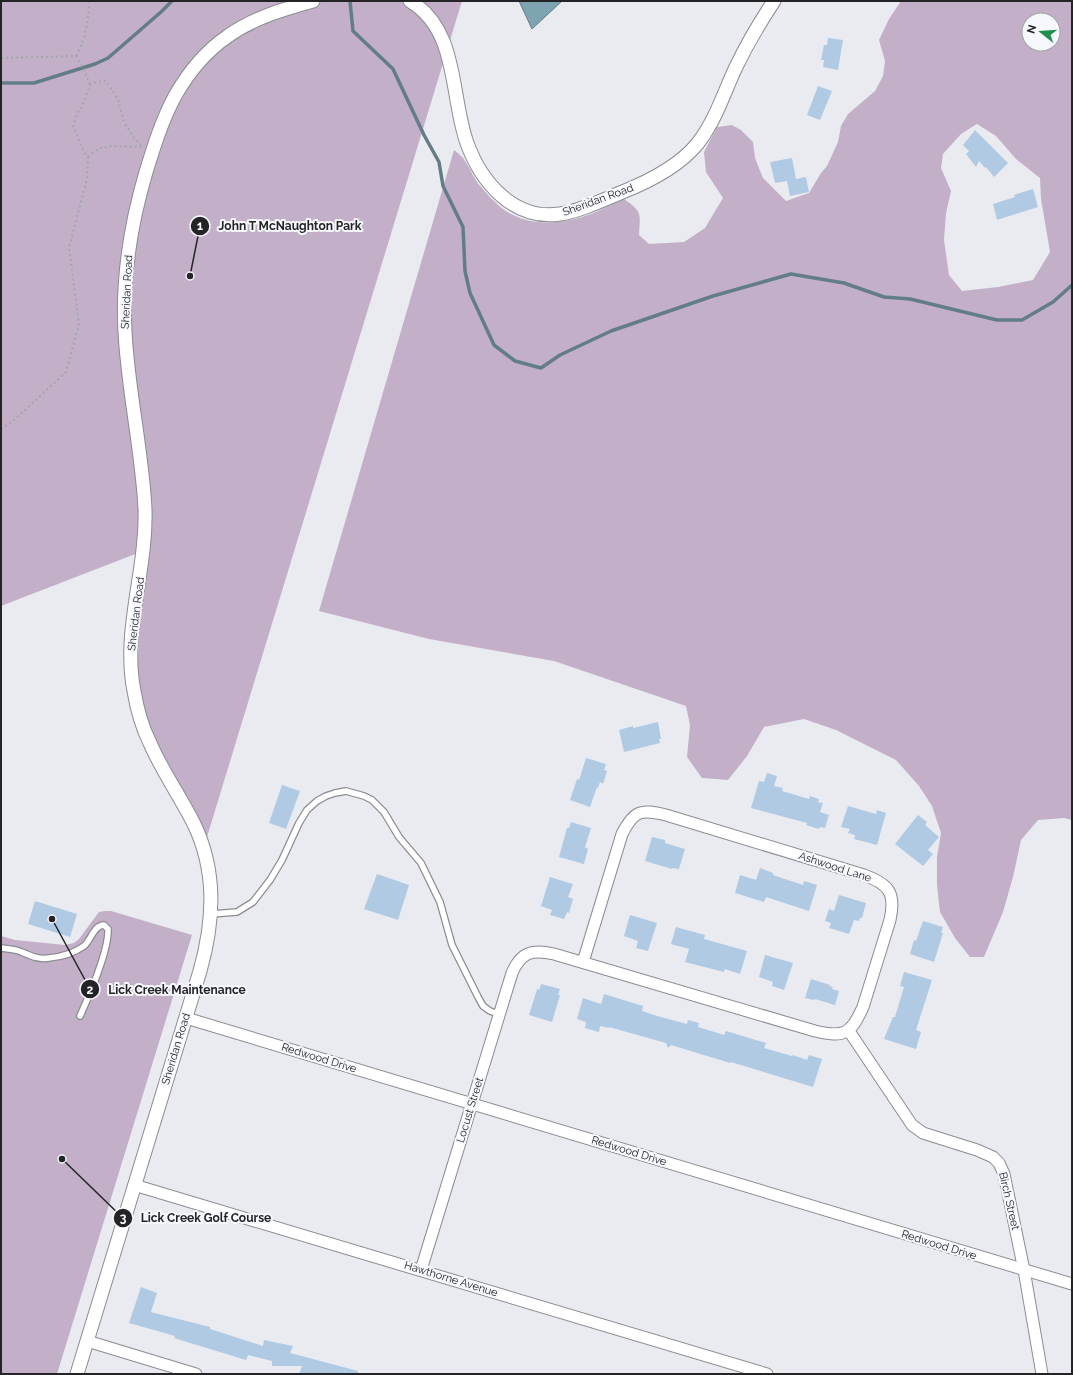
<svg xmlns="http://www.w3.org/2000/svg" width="1073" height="1375" font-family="Raleway,sans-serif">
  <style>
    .green { fill: #c3b0c8; fill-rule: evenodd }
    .water { fill: #7ea3b1; stroke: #637d87 }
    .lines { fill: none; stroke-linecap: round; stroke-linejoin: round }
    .stream { stroke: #637d87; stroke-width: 3.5 }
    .building { fill: #b0cae3 }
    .service-casing { stroke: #8a8c91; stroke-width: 8 }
    .minor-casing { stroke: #8a8c91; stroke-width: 13 }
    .tertiary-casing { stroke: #8a8c91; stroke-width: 15 }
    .path { stroke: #a5a6aa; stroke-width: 2; stroke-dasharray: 2 3; stroke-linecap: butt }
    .service { stroke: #fff; stroke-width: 5.5 }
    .minor { stroke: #fff; stroke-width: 11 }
    .tertiary { stroke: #fff; stroke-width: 13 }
    .labels { text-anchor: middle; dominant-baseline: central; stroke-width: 4; stroke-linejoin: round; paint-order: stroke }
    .street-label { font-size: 11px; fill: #242426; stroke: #f6f8fe }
    .leader { fill: none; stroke: #242426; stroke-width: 1.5 }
    .callout-dot { fill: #242426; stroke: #f6f8fe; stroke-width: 1.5 }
    .mark-label { font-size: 12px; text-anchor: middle; font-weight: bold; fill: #fff }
    .callout-label { font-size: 12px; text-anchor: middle; font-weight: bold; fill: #242426; stroke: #f6f8fe; stroke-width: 4; stroke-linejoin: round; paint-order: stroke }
  </style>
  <rect width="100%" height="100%" fill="#e9ebf1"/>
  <g class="green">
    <path d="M1,1h461l-259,849 -67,-147 7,-152 -142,55z"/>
    <path d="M901,1h171v819l-8,-2 -26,2 -17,20 -8,37 -10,35 -19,45h-14l-15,-19 -15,-26 -3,-27v-28l4,-24 -9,-27 -13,-20 -23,-26 -60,-30 -32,-11 -40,8 -17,29 -19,24 -26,-2 -15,-21 3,-32 -4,-19 -132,-45 -125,-22 -110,-28 135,-461c4,3 9,7 11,11 6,8 9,19 16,26 9,10 19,22 32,28 24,12 53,8 78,-1 11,-4 22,-11 33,-15 19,13 16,15 15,36l10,9 35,-2 21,-14 18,-30 -17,-26 -2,-20 13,-25 15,-2 9,5 12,12 2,16 8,20 23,23 23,-8 12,-20 6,-7 11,-24 3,-16 7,-12 27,-23 8,-15 2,-15 -6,-21 10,-21zM1029,20h24v24h-24zM977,124l19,12 20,23 24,19 1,21 9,53 -17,28 -35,7 -36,4 -13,-16 -5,-35 2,-27 5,-22 -10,-23 2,-14 18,-20z"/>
    <path d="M105,911h6l81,24 -135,439h-56v-438l14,4 50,5 9,-2 5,-4 20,-27z"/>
  </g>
  <path class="water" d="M519,1h43l-30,28z"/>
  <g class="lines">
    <g class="stream">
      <path d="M350,1l3,30 40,38 31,66 15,27 4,24 20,41 2,44 5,22 24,52 21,16 26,7 19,-13 51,-24 102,-35 78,-22 53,9 40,14 26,2 87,21h25l31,-18 19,-17"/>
      <path d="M1,83h33l61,-19 13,-6 53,-46 11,-11"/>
    </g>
  </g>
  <g class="building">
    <path d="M828,38l15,2 -5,30 -15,-3 1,-7h-3l3,-15h3z"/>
    <path d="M818,86l14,5 -12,29 -13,-5z"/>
    <path d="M975,130l33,33 -14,14 -8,-10 -1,1 -6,-7 -3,6 -10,-13 3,-3 -6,-6z"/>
    <path d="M792,158l4,21 10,-2 3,15 -19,4 -3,-15 -12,2 -5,-21z"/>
    <path d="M1033,189l5,18 -41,13 -4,-16 22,-7 -1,-2z"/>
    <path d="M658,722l3,17h-2l1,4 -36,9 -5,-22 14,-4v2z"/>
    <path d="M586,758l20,6 -2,6 3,1 -4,13 -3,-2 -2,6 -1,-1 -7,20 -20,-7 7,-21 2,1z"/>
    <path d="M767,773l10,3 -3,10 9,2 -1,3 27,8 1,-3 9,3 -1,3 5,1 -3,9 9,3 -4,13 -5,-1 -1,2 -13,-4 1,-2 -56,-15 8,-27 5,1z"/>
    <path d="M282,785l18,6 -14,38 -17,-6z"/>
    <path d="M848,806l28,8 1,-4 9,3 -9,32 -23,-6 1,-4 -7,-2 2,-4 -9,-2z"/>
    <path d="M918,815l9,7 -2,3 14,12 -11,13 5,4 -10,12 -28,-22z"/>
    <path d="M571,822l20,6 -6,19 3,2 -4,15 -25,-7 8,-29h2z"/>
    <path d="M652,837l13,3v3l20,6 -6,20 -7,-1v1l-27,-8z"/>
    <path d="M760,868l13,5v2l30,10 1,-4 13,4 -8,26 -43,-14 -2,5 -29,-9 5,-18 16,5z"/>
    <path d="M377,874l32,11 -11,35 -34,-11z"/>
    <path d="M550,877l23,7 -5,13 5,2 -4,14 -2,-1 -3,7 -14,-4 2,-5 -11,-4z"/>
    <path d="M839,895l27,8 -4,15h-2l-1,3 -5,-1 -5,14 -20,-6 2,-5 -6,-2 4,-12 5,2z"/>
    <path d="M35,901l42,13 -7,23 -42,-13z"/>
    <path d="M630,915l27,8 -9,28 -12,-3 2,-7 -14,-5z"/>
    <path d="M923,921l20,6 -2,6h2l-9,29 -24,-8 4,-14 2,1z"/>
    <path d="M676,927l29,8 -1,4 43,12 -7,23 -15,-5 -1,3 -39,-10 4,-13 -18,-5z"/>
    <path d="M765,955l28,8 -9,27 -12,-4 1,-4 -14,-5z"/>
    <path d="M904,972l28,8 -16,50 5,2 -5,17 -32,-10 9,-22h2l9,-30 -4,-1z"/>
    <path d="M811,979l19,6 -1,1 4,1 -1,2 7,2 -4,14 -20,-6 -1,1 -9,-2z"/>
    <path d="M541,984l19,5 -2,6h2l-8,27 -23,-7 8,-26 2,1z"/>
    <path d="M604,994l39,12 -1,5 15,5 30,8 1,-4 11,3 -1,4 26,8 2,-4 40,12 -2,5 28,8 1,-1 14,5 2,-5 13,4 -9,28 -82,-25 -1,1 -59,-18 -3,3 -2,-5 -57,-16v1l-9,-2 -1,6 -14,-4 1,-6 -9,-3 6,-21 18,6z"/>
    <path d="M141,1287l16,6 -6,19 59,15v2l53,17 1,-6 29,6 -3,7 68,18v3h-59l3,-8h-30v-5l-24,-6 -2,5 -72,-22 1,-2 -46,-13z"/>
  </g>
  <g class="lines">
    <g class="service-casing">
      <g id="service">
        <path d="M211,914l26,-2 16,-10 17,-22 12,-20 17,-37 8,-13 10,-9 9,-5 9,-3 11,-2 18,5 8,4 12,12 15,25 22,26 19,39 12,43 26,52 5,9 7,5 9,3"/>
        <path d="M1,948c6,1 12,1 18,3 10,4 19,9 30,7 11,-1 25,-5 35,-12 7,-6 10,-21 20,-21l4,4c1,20 -19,67 -28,87"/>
      </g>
    </g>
    <g class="minor-casing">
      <g id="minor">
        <path d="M186,1018l886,266"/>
        <path d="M849,1031l63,94 11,8 54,17 16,7 6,6 5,11 20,96 18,104"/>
        <path d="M134,1185l633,189"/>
        <path d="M421,1270l91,-297c9,-21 20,-24 42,-19l261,77c29,7 36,3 48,-24l27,-87c6,-27 -1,-36 -26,-45l-198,-60c-25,-6 -32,-5 -44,19l-39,128"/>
        <path d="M87,1341l109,33"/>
      </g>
    </g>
    <g class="tertiary-casing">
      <g id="tertiary">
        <path d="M410,1c49,29 40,95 57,142 14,39 47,78 93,71 20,-3 41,-13 60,-21 28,-11 59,-26 78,-50 18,-23 26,-51 38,-76 11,-23 24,-45 38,-66"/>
        <path d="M77,1374l123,-403c14,-50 17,-99 -6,-147 -14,-28 -32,-53 -44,-81 -8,-16 -13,-34 -16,-52 -12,-60 13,-121 11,-182 -3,-60 -17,-118 -20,-177 -3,-54 6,-109 21,-160 8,-26 16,-52 29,-76 13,-23 31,-45 53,-60 25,-18 56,-27 85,-35"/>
      </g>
    </g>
    <g class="path">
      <path d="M76,56c10,-19 12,-32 13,-53l1,-2"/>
      <path d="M76,56l7,12 7,17"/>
      <path d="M1,58l75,-2"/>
      <path d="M88,157l11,-9 14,-2 28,1"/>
      <path d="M1,429l11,-7 54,-50 13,-48 -10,-76 18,-69 1,-22c-7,-7 -10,-21 -15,-31l4,-12 7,-12 6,-17 6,-3 10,-1 12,18 6,23 10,16 7,7"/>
    </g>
    <use href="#service" class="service"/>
    <use href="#minor" class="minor"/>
    <use href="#tertiary" class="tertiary"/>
  </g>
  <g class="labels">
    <g class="street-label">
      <text transform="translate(598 200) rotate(-20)">Sheridan Road</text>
      <text transform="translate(127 292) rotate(-87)">Sheridan Road</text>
      <text transform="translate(136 614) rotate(-83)">Sheridan Road</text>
      <text transform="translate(835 867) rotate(18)">Ashwood Lane</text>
      <text transform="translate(176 1049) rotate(-73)">Sheridan Road</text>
      <text transform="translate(319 1058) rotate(17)">Redwood Drive</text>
      <text transform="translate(470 1110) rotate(-73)">Locust Street</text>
      <text transform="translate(629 1151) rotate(17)">Redwood Drive</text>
      <text transform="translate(1009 1201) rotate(77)">Birch Street</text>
      <text transform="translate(939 1245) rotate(17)">Redwood Drive</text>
      <text transform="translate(451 1279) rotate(17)">Hawthorne Avenue</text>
    </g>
  </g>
  <path class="leader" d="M190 276L200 226M52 919L90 989M62 1159L123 1218"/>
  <g class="callout-dot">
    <circle cx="190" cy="276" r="4"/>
    <circle cx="52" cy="919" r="4"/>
    <circle cx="62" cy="1159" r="4"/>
    <circle cx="200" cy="226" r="10"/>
    <circle cx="90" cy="989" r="10"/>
    <circle cx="123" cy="1218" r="10"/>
  </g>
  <g class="mark-label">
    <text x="200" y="230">1</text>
    <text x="90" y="994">2</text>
    <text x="123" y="1222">3</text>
  </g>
  <g class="callout-label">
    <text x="290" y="230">John T McNaughton Park</text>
    <text x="177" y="994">Lick Creek Maintenance</text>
    <text x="206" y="1222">Lick Creek Golf Course</text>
  </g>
  <rect width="1073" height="1375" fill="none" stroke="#242426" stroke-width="4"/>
  <g transform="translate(1041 32) rotate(287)"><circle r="19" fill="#f6f8fe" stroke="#a2a3a8"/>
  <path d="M0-3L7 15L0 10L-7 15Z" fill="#209049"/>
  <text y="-6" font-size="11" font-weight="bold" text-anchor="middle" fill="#242426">N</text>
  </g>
</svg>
